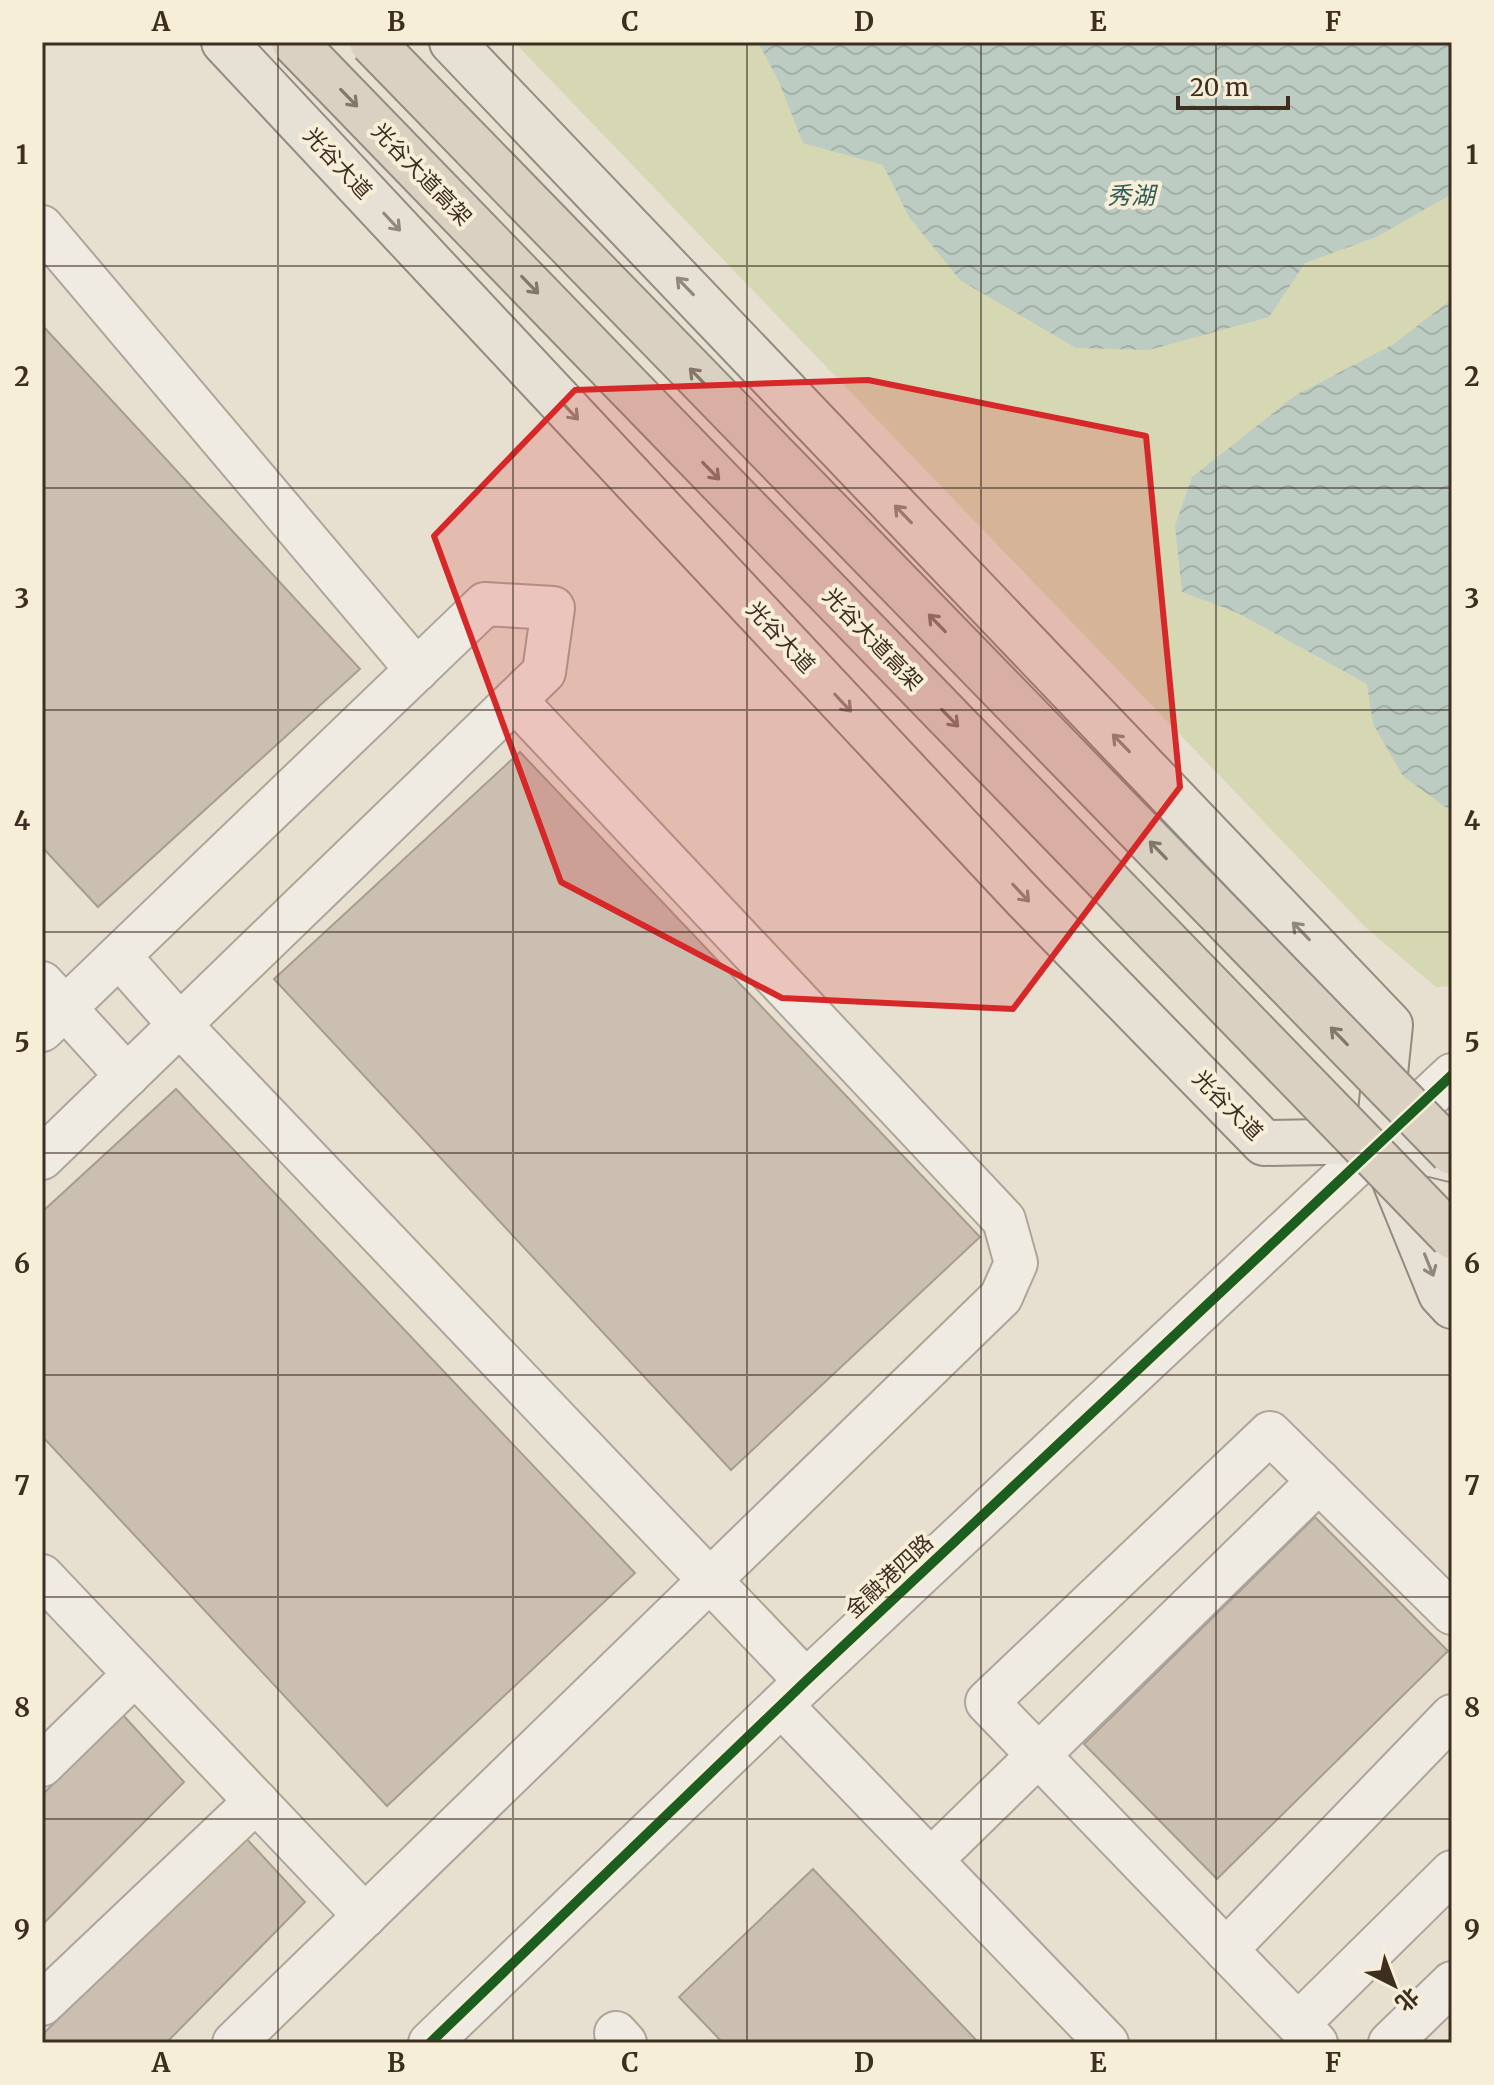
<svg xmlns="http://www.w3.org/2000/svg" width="1494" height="2085" font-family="Merriweather,'Noto Sans SC',serif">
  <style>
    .green { fill: #d6d7b3 }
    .water { fill: url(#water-waves) }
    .building { fill: #cbbfb2; stroke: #a89c90; stroke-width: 2 }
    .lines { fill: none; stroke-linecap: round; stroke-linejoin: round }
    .minor-casing { stroke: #ada599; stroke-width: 46 }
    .major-casing { stroke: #928b80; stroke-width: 48 }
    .minor { stroke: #efebe3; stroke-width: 42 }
    .major { stroke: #e6e1d4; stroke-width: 44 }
    .highway-bridge-casing { stroke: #928b80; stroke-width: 48; stroke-linecap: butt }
    .highway-bridge { stroke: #dad1c2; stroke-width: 44 }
    .cycleway-casing { stroke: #f7eed8; stroke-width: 15 }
    .cycleway { stroke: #1b5e20; stroke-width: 10 }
    .oneway { stroke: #847769 }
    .oneway2 { stroke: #92887a }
    .marked { fill: #d62828; fill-opacity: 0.2; stroke: #d62828; stroke-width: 6; stroke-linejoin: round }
    .grid { fill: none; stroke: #3d2e20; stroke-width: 2; stroke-opacity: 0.55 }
    .labels { text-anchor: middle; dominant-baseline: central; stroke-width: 8; stroke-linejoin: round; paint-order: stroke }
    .street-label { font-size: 22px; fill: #3d2e20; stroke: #f7eed8 }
    .water-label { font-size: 24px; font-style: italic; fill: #2f5d5a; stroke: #f7eed8 }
    .neatline { fill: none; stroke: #3d2e20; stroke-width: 3 }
    .grid-label { font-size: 26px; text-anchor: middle; font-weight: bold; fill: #3d2e20 }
  </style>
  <defs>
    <pattern id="water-waves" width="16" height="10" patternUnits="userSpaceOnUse" patternTransform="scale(2)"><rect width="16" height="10" fill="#bcccc2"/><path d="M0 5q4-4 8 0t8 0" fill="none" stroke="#a2b0a6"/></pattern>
  </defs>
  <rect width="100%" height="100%" fill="#e7e0d1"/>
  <path class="green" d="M514,42h938v944l-16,1 -71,-60z"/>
  <g class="water">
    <path d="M758,42h694v152l-76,43 -71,26 -36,54 -120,33 -73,-2 -116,-68 -51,-63 -26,-52 -80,-22 -24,-61z"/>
    <path d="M1452,299v513l-49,-36 -30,-52 -6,-40 -129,-71 -56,-21 -7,-66 17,-49 104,-82 98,-51z"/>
  </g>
  <g class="building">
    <path d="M42,325l318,344 -262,238 -56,-60z"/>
    <path d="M520,752l460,485 -249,233 -457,-491z"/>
    <path d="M176,1089l459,484 -248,233 -345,-370v-224z"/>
    <path d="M1315,1517l133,134 -231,228 -133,-135z"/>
    <path d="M123,1715l61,67 -142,143v-130z"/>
    <path d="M244,1836l61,66 -139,141h-124v-8z"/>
    <path d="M813,1869l166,174h-256l-44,-46z"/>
  </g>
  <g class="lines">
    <g class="minor-casing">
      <g id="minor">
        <path d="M42,227l375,443"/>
        <path d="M119,956l61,69 626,656"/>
        <path d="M42,983l85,93"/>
        <path d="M42,1030l443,-426 68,4 -9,64 -502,486"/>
        <path d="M42,1576l323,340"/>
        <path d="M781,1705l326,338"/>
        <path d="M42,1765l93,-91"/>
        <path d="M931,1860l388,-379"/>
        <path d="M1226,1950l226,-234"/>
        <path d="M42,2004l214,-203"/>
        <path d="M1298,2024l154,-152"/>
        <path d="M616,2033l9,10"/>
        <path d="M234,2043l767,-746 15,-34 -12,-43 -489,-520"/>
        <path d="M430,2043l376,-362 646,-606"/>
        <path d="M1316,2043l-329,-341 283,-269 182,180"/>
        <path d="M1390,2043l62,-60"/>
      </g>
    </g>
    <g class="major-casing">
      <g id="major">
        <path d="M224,42l801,856 239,245 114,-2 74,18"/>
        <path d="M452,42l938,983 -9,87"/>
        <path d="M1392,1174l49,120 11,12"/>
      </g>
    </g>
    <use href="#minor" class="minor"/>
    <use href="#major" class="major"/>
    <g class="highway-bridge-casing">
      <g id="highway-bridge">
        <path d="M294,42l1158,1194"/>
        <path d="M372,42l1080,1110"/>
      </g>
    </g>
    <use href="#highway-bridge" class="highway-bridge"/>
    <g class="cycleway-casing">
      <path id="cycleway" d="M430,2043l376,-362 646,-606"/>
    </g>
    <use href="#cycleway" class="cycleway"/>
  </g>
  <defs><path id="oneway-shaft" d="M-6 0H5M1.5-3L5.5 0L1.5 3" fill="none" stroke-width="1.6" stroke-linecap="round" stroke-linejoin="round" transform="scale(2)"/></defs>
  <g class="oneway">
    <use href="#oneway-shaft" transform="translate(349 98) rotate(46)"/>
    <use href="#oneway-shaft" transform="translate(530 285) rotate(46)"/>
    <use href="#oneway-shaft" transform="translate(698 377) rotate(-134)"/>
    <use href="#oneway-shaft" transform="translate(711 471) rotate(46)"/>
    <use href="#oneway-shaft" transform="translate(937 623) rotate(-134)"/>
    <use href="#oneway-shaft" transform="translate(950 718) rotate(46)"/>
    <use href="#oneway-shaft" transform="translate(1158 850) rotate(-134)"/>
    <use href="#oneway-shaft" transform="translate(1339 1036) rotate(-134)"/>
  </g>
  <g class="oneway2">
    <use href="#oneway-shaft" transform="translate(392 222) rotate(47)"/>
    <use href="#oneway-shaft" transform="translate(685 286) rotate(-134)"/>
    <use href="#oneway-shaft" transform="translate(570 411) rotate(47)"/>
    <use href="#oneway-shaft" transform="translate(903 514) rotate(-134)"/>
    <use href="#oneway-shaft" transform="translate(843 703) rotate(47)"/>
    <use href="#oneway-shaft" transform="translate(1121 743) rotate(-134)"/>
    <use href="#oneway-shaft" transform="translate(1021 893) rotate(47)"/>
    <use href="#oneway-shaft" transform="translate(1301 931) rotate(-134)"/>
    <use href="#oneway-shaft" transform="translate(1429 1265) rotate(68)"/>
  </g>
  <path class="marked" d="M868,380l278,56 34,351 -167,222 -231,-11 -221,-116 -127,-346 141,-146z"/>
  <path class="grid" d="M278,42v2001M513,42v2001M747,42v2001M981,42v2001M1216,42v2001M42,266h1410M42,488h1410M42,710h1410M42,932h1410M42,1153h1410M42,1375h1410M42,1597h1410M42,1819h1410"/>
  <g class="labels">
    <g class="street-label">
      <text transform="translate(338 163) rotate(47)">光谷大道</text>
      <text transform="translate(422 174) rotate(46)">光谷大道高架</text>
      <text transform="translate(781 637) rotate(47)">光谷大道</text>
      <text transform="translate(873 639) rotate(46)">光谷大道高架</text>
      <text transform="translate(1228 1105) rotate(45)">光谷大道</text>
      <text transform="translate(889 1576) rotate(-43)">金融港四路</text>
    </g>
    <g class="water-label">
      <text x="1131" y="195">秀湖</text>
    </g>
  </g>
  <rect width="1494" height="2085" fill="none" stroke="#f7eed8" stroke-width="88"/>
  <g transform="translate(1394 1985) rotate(138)" stroke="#f7eed8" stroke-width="6" paint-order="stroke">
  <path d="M0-6L14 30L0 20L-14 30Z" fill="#3d2e20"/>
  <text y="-12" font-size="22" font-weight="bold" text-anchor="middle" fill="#3d2e20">北</text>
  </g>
  <path d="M1178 96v12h110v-12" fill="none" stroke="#3d2e20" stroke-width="4"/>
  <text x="1190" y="96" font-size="24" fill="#3d2e20" stroke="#f7eed8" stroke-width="6" paint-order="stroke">20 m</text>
  <rect x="44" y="44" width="1406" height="1997" class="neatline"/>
  <g class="grid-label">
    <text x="161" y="31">A</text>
    <text x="396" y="31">B</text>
    <text x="630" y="31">C</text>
    <text x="864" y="31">D</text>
    <text x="1098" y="31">E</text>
    <text x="1333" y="31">F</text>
    <text x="22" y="164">1</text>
    <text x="1472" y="164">1</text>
    <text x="22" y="386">2</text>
    <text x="1472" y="386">2</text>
    <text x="22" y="608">3</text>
    <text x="1472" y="608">3</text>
    <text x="22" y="830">4</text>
    <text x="1472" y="830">4</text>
    <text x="22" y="1052">5</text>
    <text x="1472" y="1052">5</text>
    <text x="22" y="1273">6</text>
    <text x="1472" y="1273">6</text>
    <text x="22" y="1495">7</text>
    <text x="1472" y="1495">7</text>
    <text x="22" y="1717">8</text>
    <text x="1472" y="1717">8</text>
    <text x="22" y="1939">9</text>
    <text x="1472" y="1939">9</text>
    <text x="161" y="2072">A</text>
    <text x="396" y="2072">B</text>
    <text x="630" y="2072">C</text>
    <text x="864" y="2072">D</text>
    <text x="1098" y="2072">E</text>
    <text x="1333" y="2072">F</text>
  </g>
</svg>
